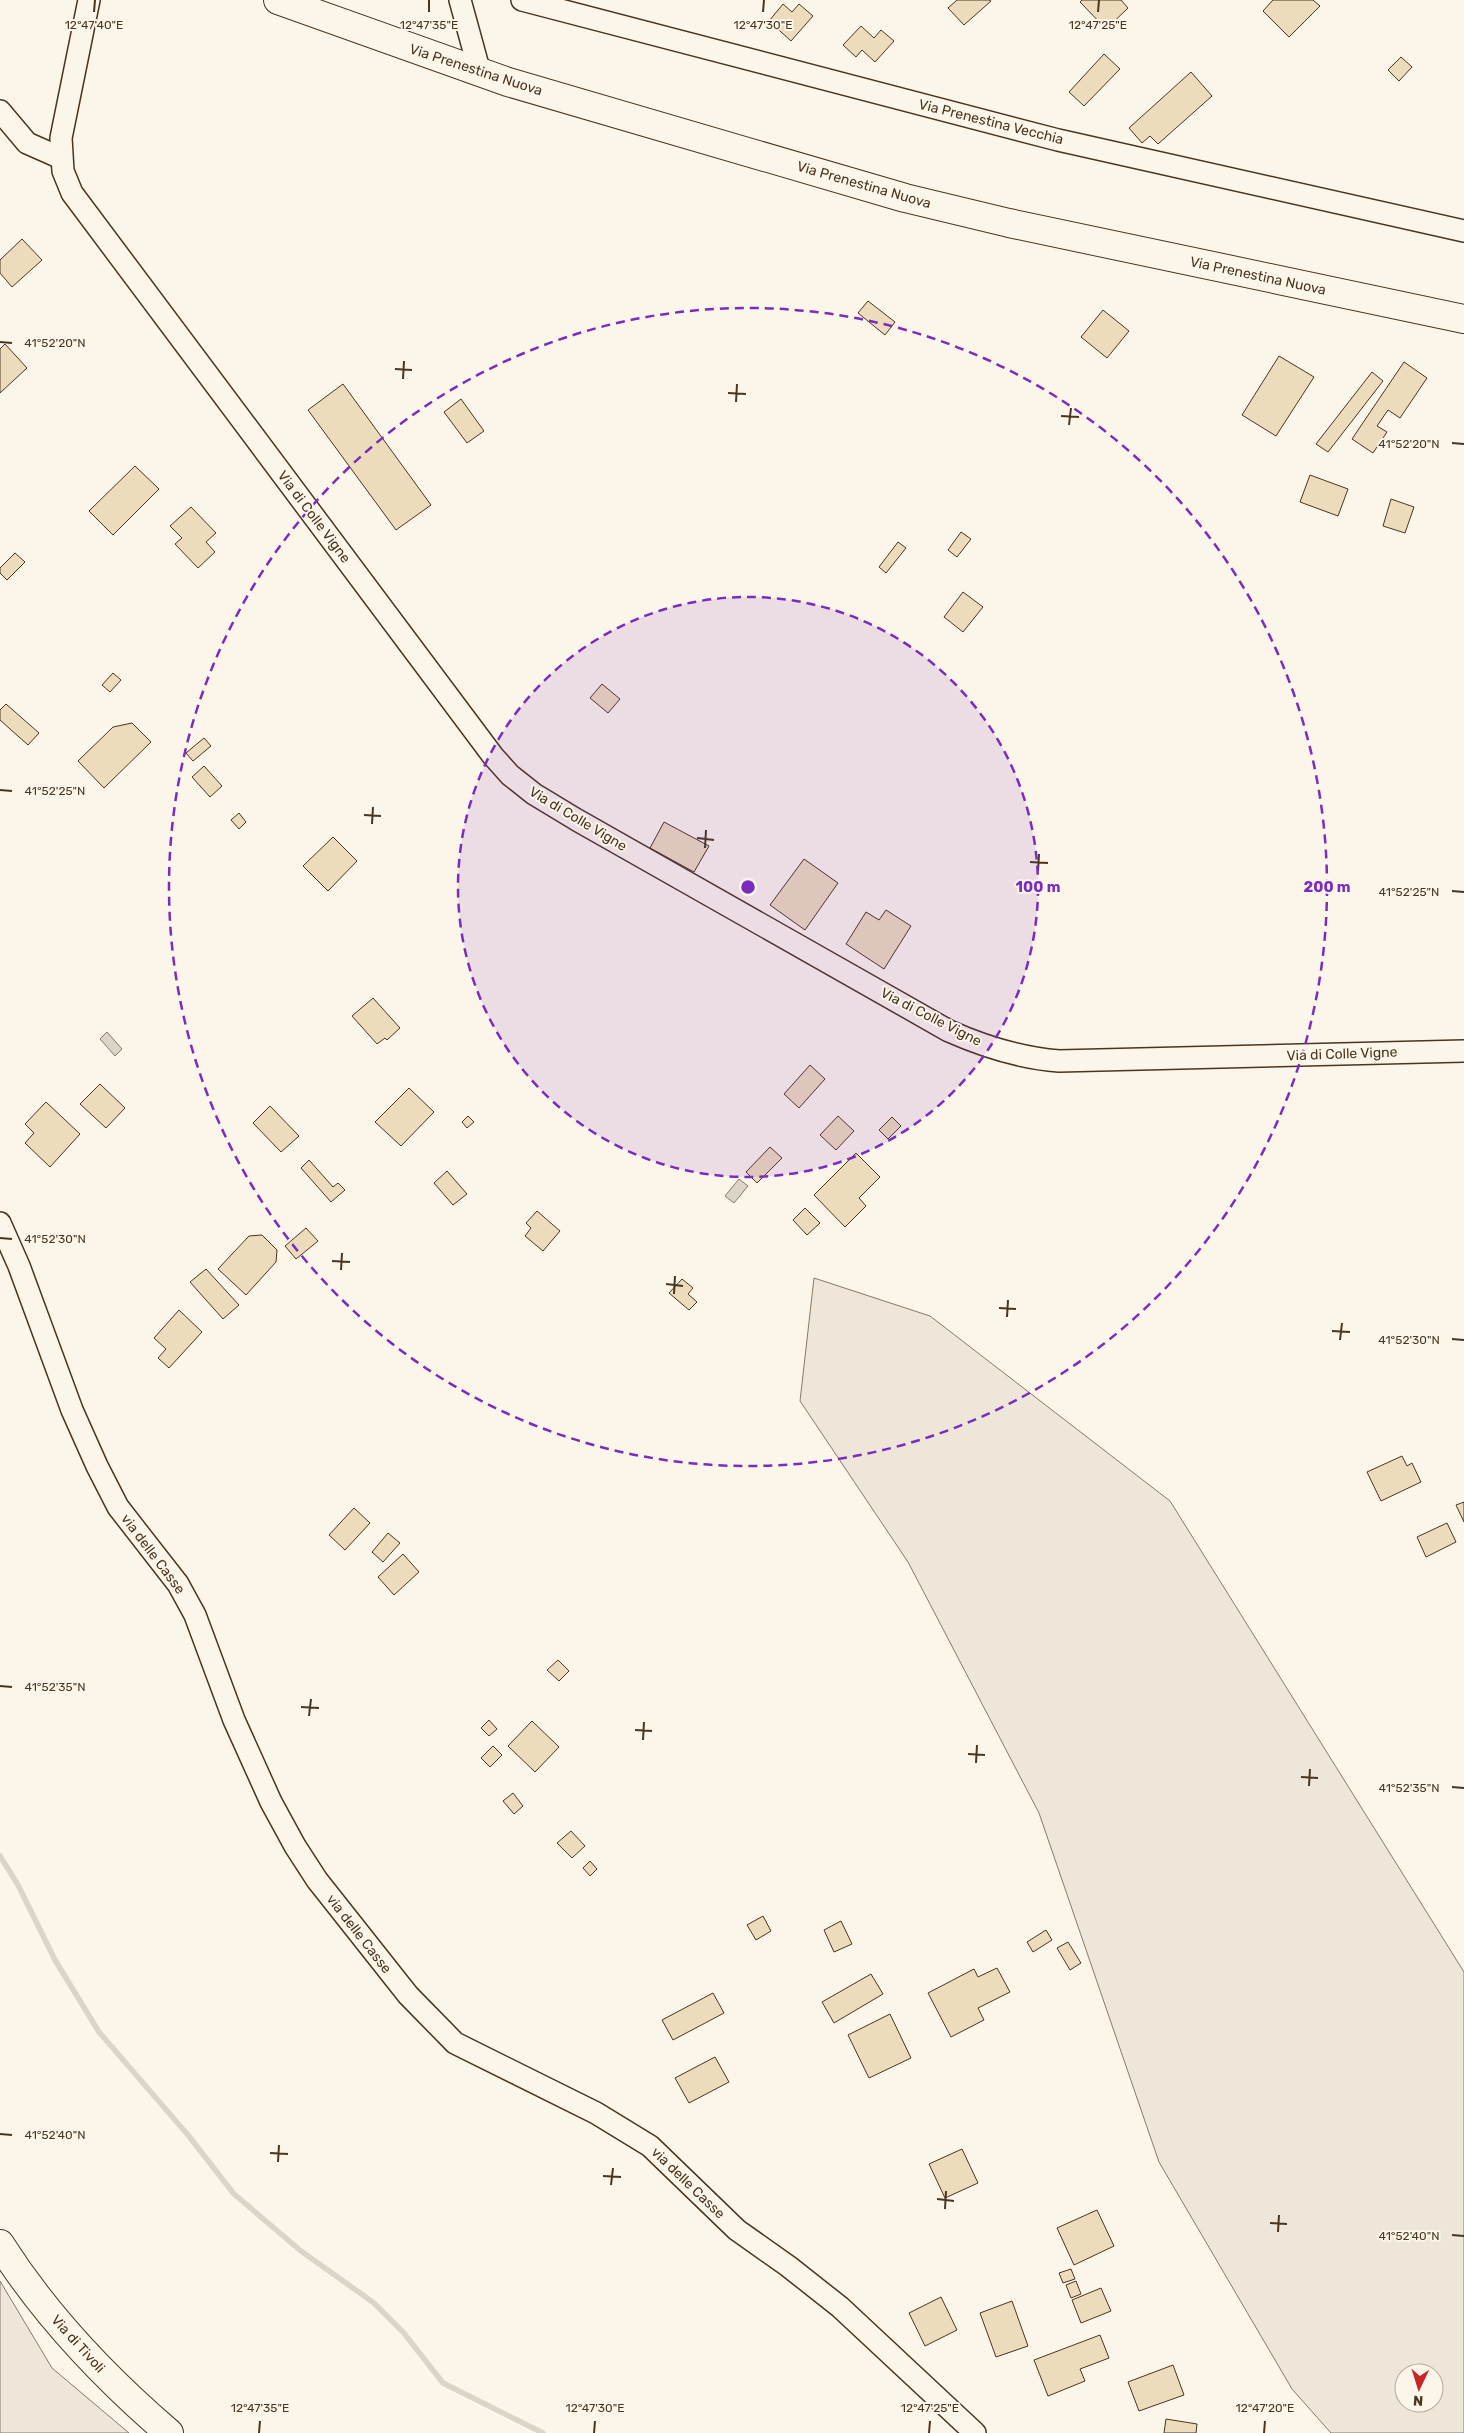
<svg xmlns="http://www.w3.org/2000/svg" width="1464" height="2433" font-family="Rubik,sans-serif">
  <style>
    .green { fill: #ede6d9; stroke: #887966; fill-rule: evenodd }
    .water { fill: #dcd4c6; stroke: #887966 }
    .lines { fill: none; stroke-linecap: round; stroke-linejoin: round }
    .stream { stroke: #dcd4c6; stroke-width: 5.5 }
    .building { fill: #ecdcbc; stroke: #4a3520 }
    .minor-casing { stroke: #4a3520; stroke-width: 24 }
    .major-casing { stroke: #4a3520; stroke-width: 30 }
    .minor { stroke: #fbf6e9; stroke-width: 21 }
    .major { stroke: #fbf6e9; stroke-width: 28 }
    .ticks { fill: none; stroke: #4a3520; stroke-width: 2 }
    .ring { fill: none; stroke: #7b2cbf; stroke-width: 2.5; stroke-dasharray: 9 6 }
    .labels { text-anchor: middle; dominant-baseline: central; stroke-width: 4; stroke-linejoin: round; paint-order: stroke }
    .street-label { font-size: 14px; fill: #4a3520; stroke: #fbf6e9 }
    .ticks-label { font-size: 12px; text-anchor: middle; fill: #4a3520; stroke: #fbf6e9; stroke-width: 4; stroke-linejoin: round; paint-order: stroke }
    .centre { fill: #7b2cbf; stroke: #fbf6e9; stroke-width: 2.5 }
    .ring-label { font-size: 15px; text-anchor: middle; font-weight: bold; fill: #7b2cbf; stroke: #fbf6e9; stroke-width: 4; stroke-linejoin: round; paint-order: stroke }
  </style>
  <rect width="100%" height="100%" fill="#fbf6e9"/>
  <g class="green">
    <path d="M814,1278l116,38 240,185 294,471v461h-133l-39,-44 -133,-227 -120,-349 -131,-251 -108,-161zM1404,2373h30v30h-30z"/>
    <path d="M0,2281l52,87 77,65h-129z"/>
  </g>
  <g class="water">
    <path d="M107,1032l15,17 -7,7 -15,-17z"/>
    <path d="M739,1179l9,7 -14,17 -9,-7z"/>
  </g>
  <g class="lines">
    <path class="stream" d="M0,1856l18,29 37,75 44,72 89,103 46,59 67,57 73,52 29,29 40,51 100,50"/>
  </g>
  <g class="building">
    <path d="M957,0h32l2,1 -27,24 -16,-17z"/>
    <path d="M1082,0h39l7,8 -22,21 -26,-27z"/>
    <path d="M1273,0h40l7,6 -31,31 -26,-26z"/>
    <path d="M783,4l9,8 7,-8 14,12 -22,25 -22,-20z"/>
    <path d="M861,26l13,12 7,-8 13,11 -19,21 -13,-12 -6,7 -13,-12z"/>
    <path d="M1104,54l16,15 -36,37 -15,-14z"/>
    <path d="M1401,57l11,10 -13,14 -11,-11z"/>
    <path d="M1191,72l21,24 -54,48 -8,-8 -8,7 -13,-15z"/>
    <path d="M22,239l20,21 -30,27 -12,-14v-13z"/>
    <path d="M868,301l27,21 -10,13 -27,-22z"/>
    <path d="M1103,310l26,21 -22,27 -26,-21z"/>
    <path d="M5,344l22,24 -27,25v-44z"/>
    <path d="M1279,356l35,21 -38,59 -34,-21z"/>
    <path d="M1404,362l23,16 -27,40 -12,-8 -11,16 10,6 -14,21 -21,-14z"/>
    <path d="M1372,372l11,9 -55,71 -12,-8z"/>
    <path d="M343,384l88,121 -35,25 -88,-120z"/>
    <path d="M461,399l23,32 -17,12 -23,-31z"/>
    <path d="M135,466l24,23 -46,46 -24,-24z"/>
    <path d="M1310,475l38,14 -10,27 -38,-14z"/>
    <path d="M1391,499l23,8 -9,26 -22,-7z"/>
    <path d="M191,507l25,26 -10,9 9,10 -17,16 -23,-24 7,-6 -12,-12z"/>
    <path d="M961,532l10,7 -14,18 -9,-7z"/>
    <path d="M898,542l8,6 -20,25 -7,-6z"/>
    <path d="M15,553l10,9 -18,18 -7,-7v-5z"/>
    <path d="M963,592l20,15 -20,25 -19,-15z"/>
    <path d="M113,673l8,7 -11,12 -8,-7z"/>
    <path d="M602,684l18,15 -12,14 -18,-15z"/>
    <path d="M6,704l33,29 -11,12 -28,-25v-10z"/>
    <path d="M132,723l19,19 -47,46 -26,-27 35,-34z"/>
    <path d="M204,738l7,8 -18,15 -7,-8z"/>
    <path d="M204,766l18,20 -12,11 -18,-20z"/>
    <path d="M239,813l7,9 -7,7 -8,-9z"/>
    <path d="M664,822l45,24 -15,26 -44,-24z"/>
    <path d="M333,837l24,24 -29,30 -25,-25z"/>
    <path d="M804,859l34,24 -33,47 -35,-25z"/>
    <path d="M886,910l25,16 -27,43 -38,-25 20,-32 13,8z"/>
    <path d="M373,998l27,30 -13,12 -2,-2 -8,6 -25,-28z"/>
    <path d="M810,1065l15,14 -26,29 -15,-14z"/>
    <path d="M100,1084l25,24 -19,20 -26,-24z"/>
    <path d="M409,1088l25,24 -33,34 -26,-24z"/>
    <path d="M46,1102l34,32 -30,33 -25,-24 9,-10 -9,-9z"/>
    <path d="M270,1106l29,30 -18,16 -28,-29z"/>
    <path d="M468,1116l6,6 -7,6 -5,-6z"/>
    <path d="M838,1116l16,15 -18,19 -16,-15z"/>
    <path d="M892,1117l9,9 -13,13 -9,-9z"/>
    <path d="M770,1147l12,11 -25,25 -11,-11z"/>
    <path d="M856,1153l24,24 -21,21 7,8 -21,21 -31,-32z"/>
    <path d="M309,1160l24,27 5,-4 7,7 -14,12 -30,-34z"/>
    <path d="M447,1171l20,23 -14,11 -19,-22z"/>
    <path d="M805,1208l15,15 -13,12 -14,-15z"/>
    <path d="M537,1211l23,20 -17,20 -18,-15 6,-8 -5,-5z"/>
    <path d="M306,1228l12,13 -22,18 -11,-13z"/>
    <path d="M262,1235l15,15 -1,12 -30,33 -28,-26 31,-33z"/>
    <path d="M206,1269l33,36 -16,14 -33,-37z"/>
    <path d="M682,1279l11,9 -5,6 9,8 -8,8 -20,-17z"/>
    <path d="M179,1310l23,22 -33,36 -11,-10 8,-9 -12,-11z"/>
    <path d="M1402,1456l5,10 5,-3 9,19 -40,19 -14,-29z"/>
    <path d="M1464,1502v20l-8,-17z"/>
    <path d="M354,1508l16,15 -25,27 -16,-15z"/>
    <path d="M1447,1523l9,19 -30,15 -9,-20z"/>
    <path d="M388,1533l12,10 -17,19 -11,-10z"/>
    <path d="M403,1554l16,18 -25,23 -16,-18z"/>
    <path d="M558,1660l11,11 -10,10 -12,-11z"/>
    <path d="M489,1720l8,9 -8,7 -8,-8z"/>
    <path d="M532,1721l27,26 -24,25 -27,-26z"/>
    <path d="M493,1746l9,9 -12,12 -9,-9z"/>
    <path d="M513,1793l10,13 -9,8 -11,-13z"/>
    <path d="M571,1831l14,15 -13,12 -15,-15z"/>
    <path d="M590,1861l7,8 -7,7 -7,-8z"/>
    <path d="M763,1916l8,15 -15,9 -9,-15z"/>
    <path d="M841,1921l11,23 -18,8 -10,-22z"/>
    <path d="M1046,1930l6,10 -19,12 -6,-10z"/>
    <path d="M1068,1942l13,21 -11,7 -13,-22z"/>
    <path d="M997,1968l13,24 -32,16 6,12 -33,17 -23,-44 46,-24 4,8z"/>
    <path d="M871,1974l12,20 -49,29 -12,-21z"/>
    <path d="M713,1993l11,20 -51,27 -11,-20z"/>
    <path d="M890,2014l21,44 -42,20 -21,-43z"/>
    <path d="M715,2057l14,25 -40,21 -14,-25z"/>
    <path d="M962,2149l16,34 -33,15 -16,-34z"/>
    <path d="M1097,2210l17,36 -40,19 -17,-37z"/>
    <path d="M1071,2269l4,10 -12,4 -4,-10z"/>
    <path d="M1076,2281l5,13 -10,4 -5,-13z"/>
    <path d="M1101,2288l10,23 -30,12 -9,-23z"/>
    <path d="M941,2297l16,33 -32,16 -16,-33z"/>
    <path d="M1012,2301l16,45 -32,11 -16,-44z"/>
    <path d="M1100,2335l9,23 -29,11 5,12 -37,15 -14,-36z"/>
    <path d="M1173,2365l11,30 -45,16 -11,-29z"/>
    <path d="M1166,2419l31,5 -1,9h-32z"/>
  </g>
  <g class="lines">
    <g class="minor-casing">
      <g id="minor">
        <path d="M89,0l-28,138 2,33 9,22 421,563 17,19 24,19 43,26 372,211c36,16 71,27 110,30l405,-10"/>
        <path d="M460,0l20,73"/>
        <path d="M522,0l536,140 406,91"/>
        <path d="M0,111l27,32 34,15"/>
        <path d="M0,1223l19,43 53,144 25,56 21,41 60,77 17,31 39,105 37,82 24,44 22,34 91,115 47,48 141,70 54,33 87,84 51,36 52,41 135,126"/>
      </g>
    </g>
    <g class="major-casing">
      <g id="major">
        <path d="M278,0l230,82 397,116 104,25 455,96"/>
        <path d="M0,2244c45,71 105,134 169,189"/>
      </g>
    </g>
    <use href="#minor" class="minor"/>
    <use href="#major" class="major"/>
  </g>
  <path class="ticks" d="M94,12l1,-12M429,12v-12M763,12l1,-12M1098,12l1,-12M0,342l12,1M395,369l17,1M403,379l1,-18M728,393l18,1M736,402l1,-18M1061,416l18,1M1069,425l2,-17M1452,443l12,1M0,790l12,1M364,815l17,1M372,824l1,-17M697,838l17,2M705,848l1,-18M1030,862l18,1M1038,871l1,-17M1452,891l12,1M0,1238l12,1M332,1261l18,1M341,1270l1,-17M666,1284l17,2M674,1294l1,-18M999,1308l17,1M1007,1317l1,-17M1332,1331l18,1M1452,1339l12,1M1340,1340l2,-17M0,1686l12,1M301,1707l18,1M309,1716l2,-17M635,1730l17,1M643,1740l1,-18M968,1754l17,1M976,1763l1,-18M1301,1777l17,1M1309,1786l1,-17M1452,1787l12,1M0,2134l12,1M270,2153l18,1M278,2162l1,-17M603,2176l18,1M611,2185l2,-17M937,2199l17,2M945,2209l1,-18M1270,2223l17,1M1278,2232l1,-17M1452,2235l12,1M259,2433l1,-12M594,2433l1,-12M929,2433l1,-12M1264,2433l1,-12"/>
  <circle cx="748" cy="887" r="290" fill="#7b2cbf" fill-opacity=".12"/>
  <g class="ring">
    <circle cx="748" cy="887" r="290"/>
    <circle cx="748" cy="887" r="579"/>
  </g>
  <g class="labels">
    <g class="street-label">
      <text transform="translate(476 70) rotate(18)">Via Prenestina Nuova</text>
      <text transform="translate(991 122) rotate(14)">Via Prenestina Vecchia</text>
      <text transform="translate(864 185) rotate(16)">Via Prenestina Nuova</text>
      <text transform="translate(1258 276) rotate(12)">Via Prenestina Nuova</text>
      <text transform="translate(314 517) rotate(53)">Via di Colle Vigne</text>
      <text transform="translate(578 819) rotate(31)">Via di Colle Vigne</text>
      <text transform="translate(931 1017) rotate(27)">Via di Colle Vigne</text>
      <text transform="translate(1342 1054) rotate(-2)">Via di Colle Vigne</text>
      <text transform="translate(153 1554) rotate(53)">via delle Casse</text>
      <text transform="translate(359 1934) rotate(52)">via delle Casse</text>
      <text transform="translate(688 2183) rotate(44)">via delle Casse</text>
      <text transform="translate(78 2344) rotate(48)">Via di Tivoli</text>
    </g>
  </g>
  <g class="ticks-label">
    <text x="94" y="29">12°47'40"E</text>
    <text x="429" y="29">12°47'35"E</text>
    <text x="763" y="29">12°47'30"E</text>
    <text x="1098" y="29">12°47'25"E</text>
    <text x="55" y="347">41°52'20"N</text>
    <text x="1409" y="448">41°52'20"N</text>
    <text x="55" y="795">41°52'25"N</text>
    <text x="1409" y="896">41°52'25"N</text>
    <text x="55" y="1243">41°52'30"N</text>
    <text x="1409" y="1344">41°52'30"N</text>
    <text x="55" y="1691">41°52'35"N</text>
    <text x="1409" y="1792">41°52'35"N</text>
    <text x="55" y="2139">41°52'40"N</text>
    <text x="1409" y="2240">41°52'40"N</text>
    <text x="260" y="2412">12°47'35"E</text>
    <text x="595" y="2412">12°47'30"E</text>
    <text x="930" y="2412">12°47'25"E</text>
    <text x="1265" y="2412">12°47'20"E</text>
  </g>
  <circle cx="748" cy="887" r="8" class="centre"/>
  <g class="ring-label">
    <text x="1038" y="892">100 m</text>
    <text x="1327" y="892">200 m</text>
  </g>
  <g transform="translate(1419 2388) rotate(184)"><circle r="24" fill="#fbf6e9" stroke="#b4a999"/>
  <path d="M0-4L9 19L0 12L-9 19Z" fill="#c62828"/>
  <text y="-8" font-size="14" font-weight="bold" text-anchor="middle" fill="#4a3520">N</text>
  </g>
</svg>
